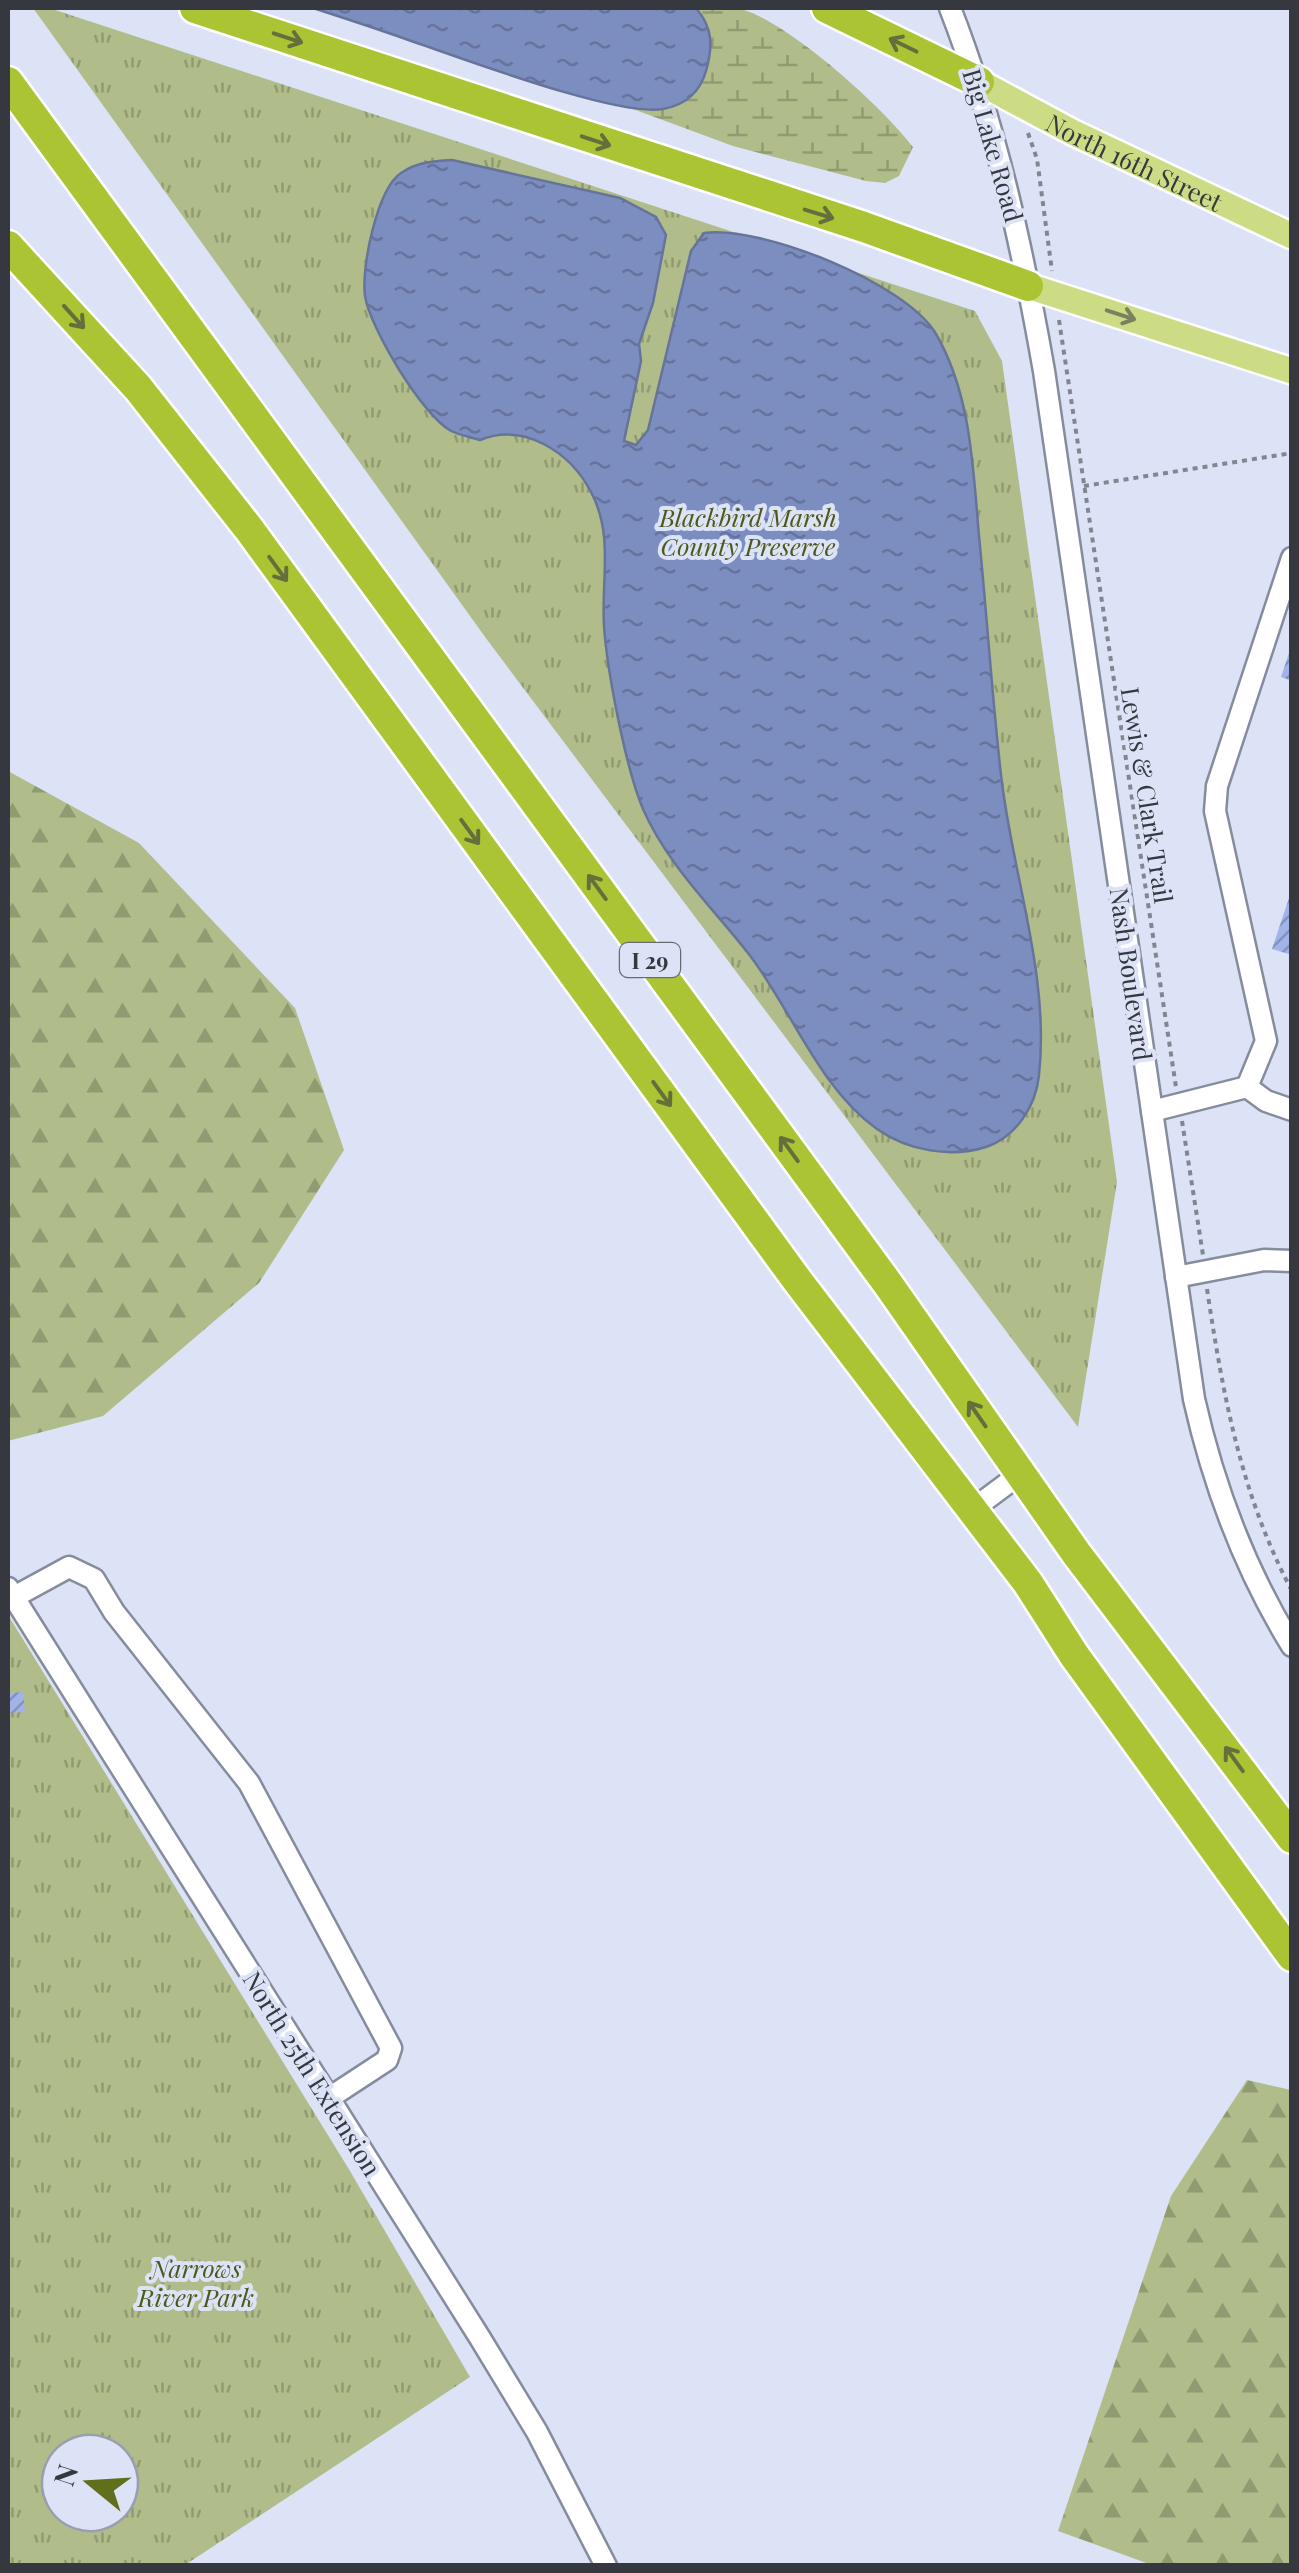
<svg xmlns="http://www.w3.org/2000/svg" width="1299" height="2573" font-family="'Playfair Display',serif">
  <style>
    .forest { fill: url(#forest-firs) }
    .wetland { fill: url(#wetland-marsh) }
    .park { fill: url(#park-tufts); fill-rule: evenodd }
    .water { fill: url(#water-ripples); stroke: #677499; stroke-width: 2.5 }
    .building { fill: url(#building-hatch) }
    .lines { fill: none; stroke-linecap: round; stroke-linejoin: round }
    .minor-casing { stroke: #858c9d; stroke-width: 25 }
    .major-casing { stroke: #fff; stroke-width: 30 }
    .highway-casing { stroke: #fff; stroke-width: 35 }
    .path { stroke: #818692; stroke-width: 4; stroke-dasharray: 5 5; stroke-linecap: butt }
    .minor { stroke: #fff; stroke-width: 20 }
    .major { stroke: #ccdc85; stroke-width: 25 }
    .highway { stroke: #aac434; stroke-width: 30 }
    .oneway { stroke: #64703b }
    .oneway2 { stroke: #79825e }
    .labels { text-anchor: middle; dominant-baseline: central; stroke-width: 8; stroke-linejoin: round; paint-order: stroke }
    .shield { fill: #dce3f6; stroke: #676b76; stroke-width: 2.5 }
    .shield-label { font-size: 22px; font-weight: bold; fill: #35383f }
    .street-label { font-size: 25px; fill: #35383f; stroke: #dce3f6 }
    .park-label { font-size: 25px; font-style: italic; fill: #4c591a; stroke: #dce3f6 }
  </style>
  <defs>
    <pattern id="forest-firs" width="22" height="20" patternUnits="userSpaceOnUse" patternTransform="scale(2.5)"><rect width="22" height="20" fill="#b0bd8a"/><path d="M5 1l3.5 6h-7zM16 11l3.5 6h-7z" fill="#909b72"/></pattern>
    <pattern id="wetland-marsh" width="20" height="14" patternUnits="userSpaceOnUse" patternTransform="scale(2.5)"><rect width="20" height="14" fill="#b0bd8a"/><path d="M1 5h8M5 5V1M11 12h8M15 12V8" fill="none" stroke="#909b72"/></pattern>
    <pattern id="park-tufts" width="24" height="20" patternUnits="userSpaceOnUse" patternTransform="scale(2.5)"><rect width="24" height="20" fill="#b0bd8a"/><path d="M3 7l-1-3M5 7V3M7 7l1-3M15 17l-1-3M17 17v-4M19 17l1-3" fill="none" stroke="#909b72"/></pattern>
    <pattern id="water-ripples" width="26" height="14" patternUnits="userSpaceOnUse" patternTransform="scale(2.5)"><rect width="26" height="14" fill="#7c8dc0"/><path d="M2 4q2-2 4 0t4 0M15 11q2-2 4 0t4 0" fill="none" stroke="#66749d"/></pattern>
    <pattern id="building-hatch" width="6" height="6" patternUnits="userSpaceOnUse" patternTransform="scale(2.5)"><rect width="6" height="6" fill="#a1b3e8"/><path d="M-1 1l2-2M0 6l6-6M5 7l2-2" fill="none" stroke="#8493bd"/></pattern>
  </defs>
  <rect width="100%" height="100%" fill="#dce3f6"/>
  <g class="forest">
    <path d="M8,771l131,72 156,165 49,142 -85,133 -156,133 -95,25z"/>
    <path d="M1247,2080l44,10v475h-139l-94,-34 113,-335z"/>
  </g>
  <path class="wetland" d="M696,8c13,0 27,-3 40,0 47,8 148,100 177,139l-14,29 -14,7 -19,-2 -133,-35 -111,-41 39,5 40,-97z"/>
  <g class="park">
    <path d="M33,8h16l926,303 27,50 115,821 -39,245 -590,-786z"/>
    <path d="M8,1615l342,556 120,206 -285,188h-177zM60,2453h60v60h-60z"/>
  </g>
  <g class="water">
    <path d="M313,8h383c17,20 17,38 10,63 -6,21 -21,34 -43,38 -46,8 -198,-50 -249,-67 -33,-12 -67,-23 -101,-34z"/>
    <path d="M452,160l168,38 36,19 10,18 -13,68 -14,41 2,17 -17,80 12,4 12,-15 43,-179 13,-18c57,-8 202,50 232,101 35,60 37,134 43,202 8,80 13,160 22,239 11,99 49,200 38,300 -3,31 -23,62 -53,72 -35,11 -78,4 -109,-18 -59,-42 -86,-121 -129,-176 -36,-46 -81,-89 -105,-144 -17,-40 -36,-138 -39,-183 -3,-45 10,-91 -13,-134 -21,-40 -67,-70 -111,-52 -9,-3 -21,-5 -29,-9 -29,-16 -81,-103 -86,-135 -4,-28 12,-107 36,-123 16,-11 32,-12 51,-13z"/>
  </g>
  <g class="building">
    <path d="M1291,647h1v34l-11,-4z"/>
    <path d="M1291,892h1v63l-20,-6z"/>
    <path d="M23,1692l2,20 -17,1v-20z"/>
  </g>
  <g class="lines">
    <g class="minor-casing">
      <g id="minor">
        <path d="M950,8c46,118 72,238 94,363l150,1028c20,89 50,169 98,247"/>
        <path d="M1247,1087l19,-46 -51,-230 2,-25 75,-228"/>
        <path d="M1152,1111l95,-24 19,14 26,9"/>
        <path d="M1176,1277l88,-17 28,1"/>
        <path d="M973,1509l47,-35"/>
        <path d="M8,1588l472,750 57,94 69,134"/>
        <path d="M14,1597l55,-30 25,12 20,33 135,171 142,265 -4,12 -58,38"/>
      </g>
    </g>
    <g class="major-casing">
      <g id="major">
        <path id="s1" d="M979,82l93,50 220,104"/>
        <path d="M1028,286l264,85"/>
      </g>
    </g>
    <g class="highway-casing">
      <g id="highway">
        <path d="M195,8l669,219 164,59"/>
        <path d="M827,8l152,74"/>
        <path d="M8,82l880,1202 188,269 216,285"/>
        <path d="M8,246l130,142 111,141 548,751 231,303 46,72 218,301"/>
      </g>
    </g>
    <g class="path">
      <path d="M1028,133l9,26 15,112"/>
      <path d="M1059,320l117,767"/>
      <path d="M1084,486l208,-33"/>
      <path d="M1182,1121l21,134"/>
      <path d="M1207,1289c16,106 34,206 85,302"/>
    </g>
    <use href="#minor" class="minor"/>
    <use href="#major" class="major"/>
    <use href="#highway" class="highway"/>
  </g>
  <defs><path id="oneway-shaft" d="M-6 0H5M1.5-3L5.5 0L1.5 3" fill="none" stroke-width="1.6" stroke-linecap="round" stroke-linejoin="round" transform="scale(2.5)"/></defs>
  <g class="oneway">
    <use href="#oneway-shaft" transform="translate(288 38) rotate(18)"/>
    <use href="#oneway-shaft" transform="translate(903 45) rotate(-154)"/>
    <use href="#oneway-shaft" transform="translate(596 141) rotate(18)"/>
    <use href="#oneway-shaft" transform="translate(819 214) rotate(17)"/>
    <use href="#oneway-shaft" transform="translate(74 317) rotate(48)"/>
    <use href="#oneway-shaft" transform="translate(278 569) rotate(54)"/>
    <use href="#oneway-shaft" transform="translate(470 832) rotate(54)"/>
    <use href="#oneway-shaft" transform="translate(597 887) rotate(-126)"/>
    <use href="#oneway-shaft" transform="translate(662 1094) rotate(54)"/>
    <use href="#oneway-shaft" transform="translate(789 1149) rotate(-126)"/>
    <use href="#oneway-shaft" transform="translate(977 1414) rotate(-125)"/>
    <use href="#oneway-shaft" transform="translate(1234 1759) rotate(-126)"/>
  </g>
  <use class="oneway2" href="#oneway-shaft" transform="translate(1121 315) rotate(18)"/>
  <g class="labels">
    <rect class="shield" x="620" y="943" width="60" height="34" rx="8"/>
    <g class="shield-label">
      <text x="650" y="960">I 29</text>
    </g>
    <g class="street-label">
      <text transform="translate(994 145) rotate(74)">Big Lake Road</text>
      <text stroke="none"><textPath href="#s1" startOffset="175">North 16th Street</textPath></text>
      <text transform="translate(1148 795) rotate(81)">Lewis &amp; Clark Trail</text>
      <text transform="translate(1132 974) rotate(82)">Nash Boulevard</text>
      <text transform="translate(313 2073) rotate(58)">North 25th Extension</text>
    </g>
    <g class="park-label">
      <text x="748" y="516">Blackbird Marsh<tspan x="748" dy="29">County Preserve</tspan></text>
      <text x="196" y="2267">Narrows<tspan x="196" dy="29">River Park</tspan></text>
    </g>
  </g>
  <rect width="1299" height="2573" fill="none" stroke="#35383f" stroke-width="20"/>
  <g transform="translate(90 2483) rotate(288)"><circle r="48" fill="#dce3f6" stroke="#999fad" stroke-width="2.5"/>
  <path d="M0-8L18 38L0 25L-18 38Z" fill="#5f6f1b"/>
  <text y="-15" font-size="28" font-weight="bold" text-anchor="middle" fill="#35383f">N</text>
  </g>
</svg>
